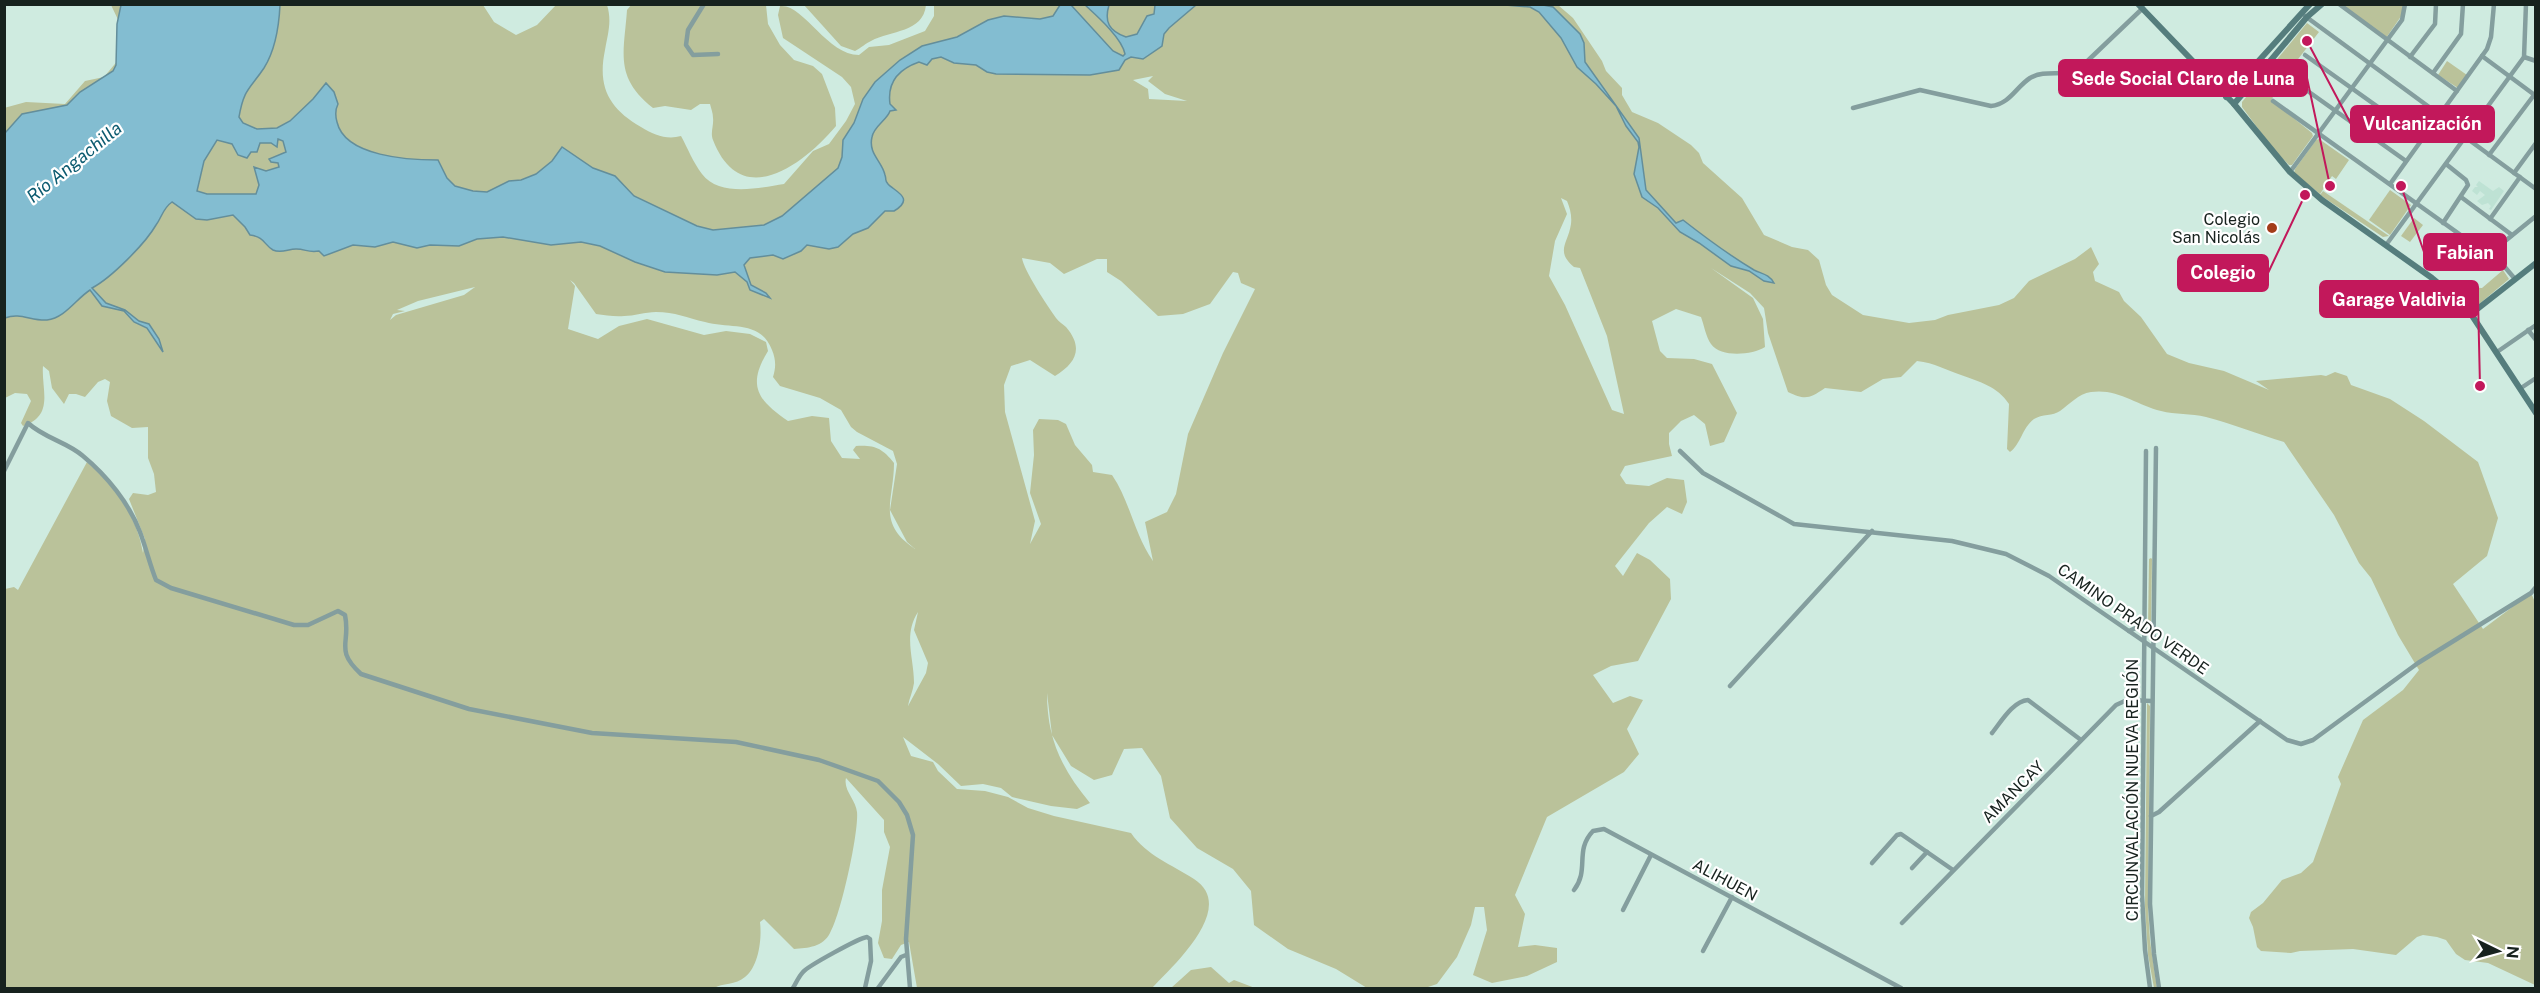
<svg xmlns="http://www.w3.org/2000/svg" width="2540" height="993" font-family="'Public Sans',sans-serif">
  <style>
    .built { fill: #bee2d4 }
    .green { fill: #bac29a; fill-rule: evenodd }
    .water { fill: #83bdd1; stroke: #638e9b; stroke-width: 1.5; fill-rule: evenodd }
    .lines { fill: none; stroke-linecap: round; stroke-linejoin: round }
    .street { stroke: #849e9e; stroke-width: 4.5 }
    .secondary { stroke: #557d7d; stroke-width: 6 }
    .poi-dot { fill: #a33c19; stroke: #fff; stroke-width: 2 }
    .labels { text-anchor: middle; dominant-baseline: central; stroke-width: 4.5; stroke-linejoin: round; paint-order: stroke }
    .poi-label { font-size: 16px; fill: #17221e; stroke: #fff; text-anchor: end }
    .street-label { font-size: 16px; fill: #17221e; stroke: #fff }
    .water-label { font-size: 18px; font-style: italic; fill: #0c5b70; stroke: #fff }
    .leader { fill: none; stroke: #c2185b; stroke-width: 2 }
    .callout-dot { fill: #c2185b; stroke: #fff; stroke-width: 2 }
    .callout { fill: #c2185b; stroke: #c2185b; stroke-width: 2 }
    .callout-label { font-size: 18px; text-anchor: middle; font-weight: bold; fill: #fff }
  </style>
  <rect width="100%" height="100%" fill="#cfebe0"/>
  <path class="built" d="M2479,181l14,10 6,-4 5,4 -13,19 -2,-1 2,-3 -3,-3 -6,2 -5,-4 8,-6 -5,-4 -3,4 -5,-4 3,-4h3l-2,-2z"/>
  <g class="green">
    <path d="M111,5h372l11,17 22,13 21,-10 19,-20h51c5,16 1,28 -2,45 -8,38 5,59 36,77 13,8 26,13 40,9 7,13 12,26 21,38 17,23 58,14 82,10l29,-33 16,-7 17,-23 9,-17 -4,-17 -9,-10 -59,-39 -5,-23 2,-9c23,-3 47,49 79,49l10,-8 20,-2 36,-14 9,-15v-11h624l15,13 29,43 4,10 16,17v7l10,17 26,11 33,22 8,8 4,10 39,35 22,37 28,12 16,3 11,10 7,25 6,10 31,20 46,8 26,-3 13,-5 51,-10 15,-7 15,-17 46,-22 16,-12 8,17 -6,8 2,9 24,11 5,9 17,16 26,37 22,9 35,8 45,19 -13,-9 65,-6 5,1 9,-4 12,4 4,9 39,14 34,22 54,41 20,56 -11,38 -34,28 30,45 48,-36 4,9v383l-47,-22 -23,-3 -9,-6 -10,-14 -9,-3 -14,-2 -6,2 -21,18 -43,-6 -53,2 -9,2 -30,-2 -4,-4 -4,-20 -4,-9 2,-6 12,-9 19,-23 19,-7 12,-11 28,-78 -3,-7 25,-57 40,-30 16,-20 -21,-35 -27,-57 -12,-15 -25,-48 -50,-73c-26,-8 -51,-18 -78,-25 -15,-4 -31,-2 -45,-6 -24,-6 -44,-23 -70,-19 -13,2 -21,12 -31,19 -7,5 -18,3 -26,8 -12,9 -13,25 -24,33l-3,-3 2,-45c-12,-18 -29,-22 -48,-29 -15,-5 -26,-12 -44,-14l-16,16 -18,2 -22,13 -36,-4c-16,11 -20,12 -37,4l-20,-59 -4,-25 -14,-15 -39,-25 42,30 10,21 2,28c-13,8 -44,11 -54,-3 -5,-7 -7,-19 -10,-27l-25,-8 -24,12 8,30 7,7 27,1 18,5 25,49 -13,29 -14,4 -5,-22 -11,-9 -13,6 -12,12v11l3,12 -47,10 -5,9 6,9 23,2 18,-8 17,2 3,22 -5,12 -15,-7 -18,16 -34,43 8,10 14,-23 13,7 20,19 1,20 -33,62 -27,5 -18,9 20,28 17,-7 13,4 -16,29 12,25 -15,18 -77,45 -32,78 10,19 -7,33 17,-2 22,3v14l-30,14 -35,7 -19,-8 14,-45 -3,-23h-9l-4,18 -14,32 -20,27 -12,4h-58l-31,-19 -48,-20 -34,-24 -3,-34 -18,-22 -36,-21 -27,-30 -9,-42 -19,-28 -18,1 -12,26 -18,5 -23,-14 -19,-31 -5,-42c0,45 14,75 43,110l-13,6 -26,-3 -39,-9 -11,-9 -18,-4 -22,2 -23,-22 -35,-27 8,19 22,6 5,9 19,18 28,2 23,6 20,11 26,8 77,17c16,23 40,31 63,46 44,28 -21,87 -42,109h-235l-8,-46 -8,3 -9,14 -8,-1 -6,-15 4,-22v-31l8,-43 -6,-15v-12l-38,-42c-3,12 10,22 11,34 2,20 -16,103 -27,121 -7,14 -22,15 -36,16l-30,-30 -4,3c2,16 -1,44 -15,55 -9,8 -23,6 -31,11h-709v-399l9,-2 4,3 69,-128c28,25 50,54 56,91l2,-14 -16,-40 4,-6 15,2 8,-3 -2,-18 -6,-16v-31l-16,1 -21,-12 -4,-15 3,-19 -5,-3 -7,3 -13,15 -9,-3h-7l-5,10 -12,-16 -3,-17 -6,-5c-2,23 12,50 -20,60l-2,-3 10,-22 -4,-7 -12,-1 -10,5 -1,-290 22,-6 39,2 20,-23 19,-4 15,-18 5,-27zM1153,76l-5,5 17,13 22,7 -38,-2 -1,-10 -15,-9zM1561,198l6,3c3,7 5,15 4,23 -3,20 -16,27 3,43l6,1 27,68 17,78 -12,-4 -47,-105 -16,-29 6,-35 12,-27zM1022,258l28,5 14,11 33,-15h10v13l14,9 37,35 25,-2 27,-10 23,-32 5,1 3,10 14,6 -32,64 -35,81 -12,60 -9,18 -22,10 8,39c-19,-27 -23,-60 -41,-86l-19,-3 -1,-7 -17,-20 -9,-21 -8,-4 -19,-1 -6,11 1,25 -4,38 11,31 -11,20 5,-23 -30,-109 -1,-27 7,-19 19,-6 25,16c21,-13 29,-28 11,-49 -3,-3 -7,-5 -10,-9 -9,-13 -32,-47 -34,-60zM570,280l4,3 22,31c9,1 19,3 28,2 10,0 21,-4 32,-4 19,0 31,6 49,10 25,7 56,-2 67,28 4,10 4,17 1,27l7,9 40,12 21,12 10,17 6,5 36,19 4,13 -7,46 17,32 8,7c-39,-26 -21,-48 -21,-86 -12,-15 -19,-18 -38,-17l-3,4 7,9 -18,-1 -11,-17 -2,-23 -17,-2 -24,5c-31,-21 -41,-36 -20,-70l-2,-9 -16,-8 -24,-3 -22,4 -57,-16 -28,7 -21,13 -30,-10 7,-43zM475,287l-11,8 -68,20 -6,5 3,-6 12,-3 -8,-1 21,-9zM918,612l-4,18 14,33 -2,10 -18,33c1,-7 5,-15 6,-23 0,-25 -11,-48 4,-71z"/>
    <path d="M631,5h135l2,19 12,21 14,15 19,6 9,8 13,34 1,18c-33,39 -95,86 -123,14 -3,-7 1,-15 0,-22 0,-5 -2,-10 -3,-14h-10l-9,6 -26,-4 -12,2c-39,-31 -29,-55 -26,-98z"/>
    <path d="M804,5l122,-1v1c-3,28 -35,25 -55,36 -5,2 -10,7 -16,10l-14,-5z"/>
    <path d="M2340,5h63l-1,10 -16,23z"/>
    <path d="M2307,23l12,9 -34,44 1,2 -15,22 41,33 1,3 -21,29h-3l-15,-15 -32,-43v-5z"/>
    <path d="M2447,61l20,14 -9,13 -20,-13z"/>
    <path d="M2319,139l30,21 -13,19 -4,-3 -12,18 -26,-21 1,-4 21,-29z"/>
    <path d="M2390,190l21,15 -21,30 -21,-15z"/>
    <path d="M2323,191l66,45 -6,1 -63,-42z"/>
    <path d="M2414,218l9,7 -13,17 -9,-6z"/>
    <path d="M2503,270l6,9 -37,31 -15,-16 6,-7 19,1z"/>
    <path d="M2151,558l1,1 -1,69 -3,-1 1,-68z"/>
    <path d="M2147,703l3,3 -2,202 2,33 7,47h-3l-6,-33 -3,-49z"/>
    <path d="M1211,967l18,16 5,-3 21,8h-84l20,-18z"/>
  </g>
  <g class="water">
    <path d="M121,5h159c-1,21 -4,44 -16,63 -14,21 -20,20 -25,49l4,6 14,6 20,-1 13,-7 23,-22 13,-16 8,9 4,12c-3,6 -3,11 -1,18 8,35 73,38 101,38l9,18 8,8 18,5 14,1 22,-11 12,-1 15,-6 16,-13 10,-14 31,21 22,8 19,20 63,30 16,4 51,-5 18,-9 56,-48 4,-11 1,-17 11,-17 9,-24 12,-17 25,-22 22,-14 35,-9 31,-17 16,-4 36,3 13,-3 7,-11h11l42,46 10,5 2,-2c-3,-16 -28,-38 -40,-49h24c-5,17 0,26 17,32l11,-3 10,-18 7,-2 1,-9h41l-27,23 -5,6 -2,12 -19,13 -12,-2 -6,3 -6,10 -29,5 -94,-1 -9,-2 -11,-7 -22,-2 -13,-6 -9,2 -5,6 -8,-3c-20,7 -32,20 -29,42l6,6 -6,1c-3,9 -16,15 -18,26 -4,17 10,24 13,38 2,6 -1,4 3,9 6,7 28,14 6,27h-9l-17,17 -15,6 -15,13 -9,2 -22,-4 -6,6 -18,8 -10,-4 -23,3 -6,7 7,20 15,8 4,5 -20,-8 -3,-8 -12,-10 -18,3 -52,-3 -30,-10 -35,-16 -19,-4 -30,3 -48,-8 -26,2 -18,7 -29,-1 -13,3 -24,-6 -18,5 -22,-2 -29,11 -5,-5c-11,2 -13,-2 -23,-2 -8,0 -15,5 -23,1 -9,-5 -8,-13 -23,-15l-5,-8 -12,-12 -26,5 -11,-1 -24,-17c-9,6 -10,15 -16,23 -11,19 -45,53 -64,63l14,15 19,7 14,11 10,3 10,15 4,13 -16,-24 -13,-6 -10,-11 -22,-5 -12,-16c-14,9 -25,28 -43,30 -16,1 -27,-8 -42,-2v-185l17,-19 45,-9 13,-13 33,-21 3,-6 1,-41zM278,139l5,2 3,11 -17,7 2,3 7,1 1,4 -13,4 -12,-4 5,18 -3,9h-49l-10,-3 7,-30 13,-21 15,4 6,11 9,3 4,-6h6l3,-9h11l6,4z"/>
    <path d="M1505,5h38l10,2 27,27 4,9 1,19 54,76 7,52 30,33 7,-3c23,18 46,35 71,50 8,4 15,4 20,13l-10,-2 -15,-10 -18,-5 -32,-23 -19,-11 -22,-24 -16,-11 -8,-23 5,-27 -1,-5 -12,-16 -10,-20 -20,-22 -19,-17 -16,-29 -22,-26 -9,-5z"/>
  </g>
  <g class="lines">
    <g class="street">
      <path d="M704,4l-16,26 -2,15 7,10 25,-1"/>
      <path d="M2339,4l118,87"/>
      <path d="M2305,16l135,99 25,22 71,52"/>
      <path d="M2305,55l118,84"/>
      <path d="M2482,56l54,40"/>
      <path d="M2410,57l25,-33 1,-20"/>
      <path d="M2524,57l12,4"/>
      <path d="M2433,73l28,-39 2,-30"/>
      <path d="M2288,77l118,84"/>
      <path d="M2273,101l231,165 11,13"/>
      <path d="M1853,108l67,-18 71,16c19,-2 25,-19 39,-28 16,-9 32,-1 48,-8l65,-62"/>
      <path d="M2489,155l45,-60"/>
      <path d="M2290,172l112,-152 3,-16"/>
      <path d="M2514,173l22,-30"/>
      <path d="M2390,184l97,-135 4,-12 3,-33"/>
      <path d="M2461,197l51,38"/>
      <path d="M2490,219l30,-42"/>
      <path d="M2443,223l25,-38 -2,-5 -20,-16"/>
      <path d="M2386,245l138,-188 2,-53"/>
      <path d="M2490,257l9,-11 37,-30"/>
      <path d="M2528,330l8,10"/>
      <path d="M2497,352l39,-27"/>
      <path d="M2521,388l15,-10"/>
      <path d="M2156,448l-6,456 4,50 5,34"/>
      <path d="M1680,451l23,22 91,51 158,17 54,13 43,22 238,164 14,4 12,-4 105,-77 113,-70 5,-6"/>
      <path d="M2146,451l-4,444 3,55 5,38"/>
      <path d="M4,471l24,-48c16,15 39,19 55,33 24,20 46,47 57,76 6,16 10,33 16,48l15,8 123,37h14l30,-14 7,4c6,29 -11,34 16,59l108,35 123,24 144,9 83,18 59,21 21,21 8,13 6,20 -7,104 4,49"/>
      <path d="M2129,631l9,-4 6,-8"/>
      <path d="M1730,686l142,-155"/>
      <path d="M1992,733c9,-11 21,-32 36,-33l53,40"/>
      <path d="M2151,816l8,-4 101,-91"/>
      <path d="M1872,863l25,-28 4,-1 52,36"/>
      <path d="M1912,868l15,-16"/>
      <path d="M1574,890c16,-21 0,-39 19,-59l11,-2 297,159"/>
      <path d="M1623,910l28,-55"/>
      <path d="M1902,923l214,-218 11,-5 25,1"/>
      <path d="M1703,951l29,-54"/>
      <path d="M793,988c3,-5 6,-12 10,-16 5,-6 56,-34 64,-35l3,2 1,22 -6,27"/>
      <path d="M878,988l23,-31 5,-2"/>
    </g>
    <g class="secondary">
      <path d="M2138,4l96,100 56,68 32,28 110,78 22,18 17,18 65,99"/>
      <path d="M2226,97l84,-93"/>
      <path d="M2234,104l73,-87 15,-13"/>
      <path d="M2471,314l65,-51"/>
    </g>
  </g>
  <circle class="poi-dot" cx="2272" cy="228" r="6"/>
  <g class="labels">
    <g class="poi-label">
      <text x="2260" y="219">Colegio<tspan x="2260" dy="18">San Nicolás</tspan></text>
    </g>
    <g class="street-label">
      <text transform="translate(2133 619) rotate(35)">CAMINO PRADO VERDE</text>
      <text transform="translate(2132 790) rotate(-90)">CIRCUNVALACIÓN NUEVA REGIÓN</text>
      <text transform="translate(2013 792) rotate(-45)">AMANCAY</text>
      <text transform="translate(1725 880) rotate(28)">ALIHUEN</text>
    </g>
    <g class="water-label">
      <text transform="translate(74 162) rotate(-39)">Río Angachilla</text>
    </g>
  </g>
  <path class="leader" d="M2330 186L2307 78M2307 41L2351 124M2401 186L2424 252M2305 195L2268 273M2480 386L2478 299"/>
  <g class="callout-dot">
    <circle cx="2330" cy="186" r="6"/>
    <circle cx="2307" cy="41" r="6"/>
    <circle cx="2401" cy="186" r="6"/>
    <circle cx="2305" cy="195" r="6"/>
    <circle cx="2480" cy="386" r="6"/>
  </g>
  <g class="callout">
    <rect x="2059" y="60" width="248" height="36" rx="6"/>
    <rect x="2351" y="106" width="143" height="36" rx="6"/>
    <rect x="2424" y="234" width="82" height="36" rx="6"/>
    <rect x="2178" y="255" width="90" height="36" rx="6"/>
    <rect x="2320" y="281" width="158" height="36" rx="6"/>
  </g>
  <g class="callout-label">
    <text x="2183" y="85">Sede Social Claro de Luna</text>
    <text x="2422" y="130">Vulcanización</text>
    <text x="2465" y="259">Fabian</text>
    <text x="2223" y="279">Colegio</text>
    <text x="2399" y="306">Garage Valdivia</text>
  </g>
  <rect width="2540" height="993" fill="none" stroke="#17221e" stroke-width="12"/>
  <g transform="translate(2498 951) rotate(95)" stroke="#ffffff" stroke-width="4.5" paint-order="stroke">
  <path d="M0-4.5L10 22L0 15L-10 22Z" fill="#17221e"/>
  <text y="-9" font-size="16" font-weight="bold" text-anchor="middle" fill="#17221e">N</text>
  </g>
</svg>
